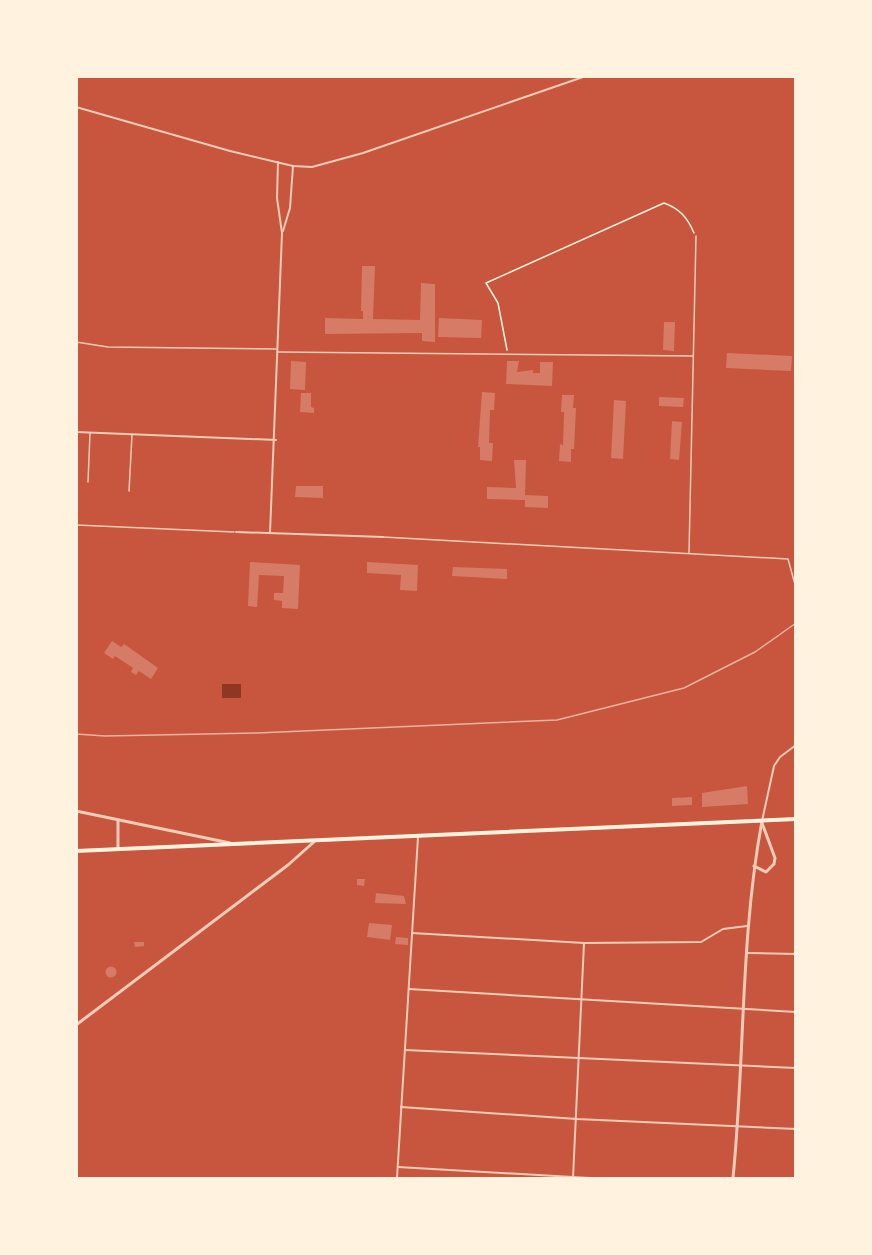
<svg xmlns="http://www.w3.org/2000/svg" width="872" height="1255" font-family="'PT Sans Narrow',sans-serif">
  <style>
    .water { fill: #8f3625 }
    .building { fill: #d67c66 }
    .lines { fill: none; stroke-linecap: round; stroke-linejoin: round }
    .path { stroke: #fff3e0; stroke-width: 1.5 }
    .service { stroke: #f1ccb7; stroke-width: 1.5 }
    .pedestrian { stroke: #f1ccb7; stroke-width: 1.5 }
    .minor { stroke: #f1ccb7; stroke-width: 2 }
    .tertiary { stroke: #f1ccb7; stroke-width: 3 }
    .secondary { stroke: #fff3e0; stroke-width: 4 }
    .rail { stroke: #e9b49f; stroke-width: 1.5 }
  </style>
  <rect width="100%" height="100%" fill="#c8553d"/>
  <rect class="water" x="222" y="684" width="19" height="14"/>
  <g class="building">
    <path d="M362,266h13l-2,53 47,1 1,-37 14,1v58l-13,-1v-8l-97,1v-16l38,1v-8h-2z"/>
    <path d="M439,318l43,2 -1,18 -43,-1z"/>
    <path d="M664,322h11l-1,29 -11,-1z"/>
    <path d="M727,353l65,3 -1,15 -65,-3z"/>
    <path d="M291,361l15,1 -1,28 -15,-1z"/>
    <path d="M507,361h12l-2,11 16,-2v3h7v-11h13l-1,24 -46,-2z"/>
    <path d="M482,392l13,1 -1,17h-4l-1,33h4l-1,18 -12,-1v-13h-2z"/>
    <path d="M301,393h10v14l3,1v5l-14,-1z"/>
    <path d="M562,395h12l-1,13h3l-2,41h-3v13l-12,-1 1,-17 3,1 1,-33h-3z"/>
    <path d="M659,397l25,1 -1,9 -24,-1z"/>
    <path d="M614,400l12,1 -3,58 -12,-1z"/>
    <path d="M672,421l10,1 -3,38 -9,-1z"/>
    <path d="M514,460h12l-1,35 23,1v12l-23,-1v-7l-38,-1v-12l29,1z"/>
    <path d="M296,486h27v12l-28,-1z"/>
    <path d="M250,562l50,3 -2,44 -16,-1v-7l-8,-1v-7h9l1,-17 -25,-1 -2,32 -9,-1z"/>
    <path d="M367,562l51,3 -1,26 -17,-1 1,-15 -34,-2z"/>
    <path d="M453,567l54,2v10l-55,-3z"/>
    <path d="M112,641l9,6 3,-3 34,24 -7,11 -12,-8 -3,4 -5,-3 2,-4 -18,-12 -2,3 -9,-6z"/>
    <path d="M747,786l1,18 -46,3v-14z"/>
    <path d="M692,797v8l-20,1v-8z"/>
    <path d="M357,879h8l-1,7 -7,-1z"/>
    <path d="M376,893l28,3 2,8 -31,-1z"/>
    <path d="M369,923l23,2 -2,15 -23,-3z"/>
    <path d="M396,937l12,1v7l-13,-1z"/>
    <path d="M134,942h10v4l-9,1z"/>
    <circle cx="111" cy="972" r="5.5"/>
  </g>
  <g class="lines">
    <path class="path" d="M507,350l-9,-47 -12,-20 178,-80c16,6 23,14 30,30"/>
    <g class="service">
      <path d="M76,342l32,5 168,2"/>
      <path d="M278,352l415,4"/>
      <path d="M88,482l2,-49"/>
      <path d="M129,491l3,-56"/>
      <path d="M383,537l405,22 8,29"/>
      <path d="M689,553l7,-317"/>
    </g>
    <path class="pedestrian" d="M76,525l158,7"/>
    <g class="minor">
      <path d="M76,107l154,44 63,15 19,1 51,-14 223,-77"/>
      <path d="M283,231l7,-23 3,-42"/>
      <path d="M76,432l200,8"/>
      <path d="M236,532l147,5"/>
      <path d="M270,533l12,-300 -5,-35 1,-36"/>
      <path d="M762,821l12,-55 6,-9 16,-12"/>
      <path d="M412,933l172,10 117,-1 22,-13 24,-3"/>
      <path d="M747,953l49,1"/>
      <path d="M409,989l387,23"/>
      <path d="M405,1050l391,18"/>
      <path d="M401,1107l176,12 219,10"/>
      <path d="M398,1167l192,11"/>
      <path d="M397,1178l21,-341"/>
      <path d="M573,1178l11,-235"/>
    </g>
    <g class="tertiary">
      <path d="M76,811l154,32"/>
      <path d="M118,849v-28"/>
      <path d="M754,866l12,6 8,-8 1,-6 -13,-35"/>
      <path d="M76,1025l212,-160 27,-24"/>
      <path d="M733,1178c12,-119 7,-239 29,-357"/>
    </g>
    <path class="secondary" d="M76,851l720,-32"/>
    <path class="rail" d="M76,734l29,2 152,-3 300,-13 127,-32 71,-36 41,-29"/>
  </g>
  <rect width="872" height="1255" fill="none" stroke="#fff3e0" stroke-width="156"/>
</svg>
